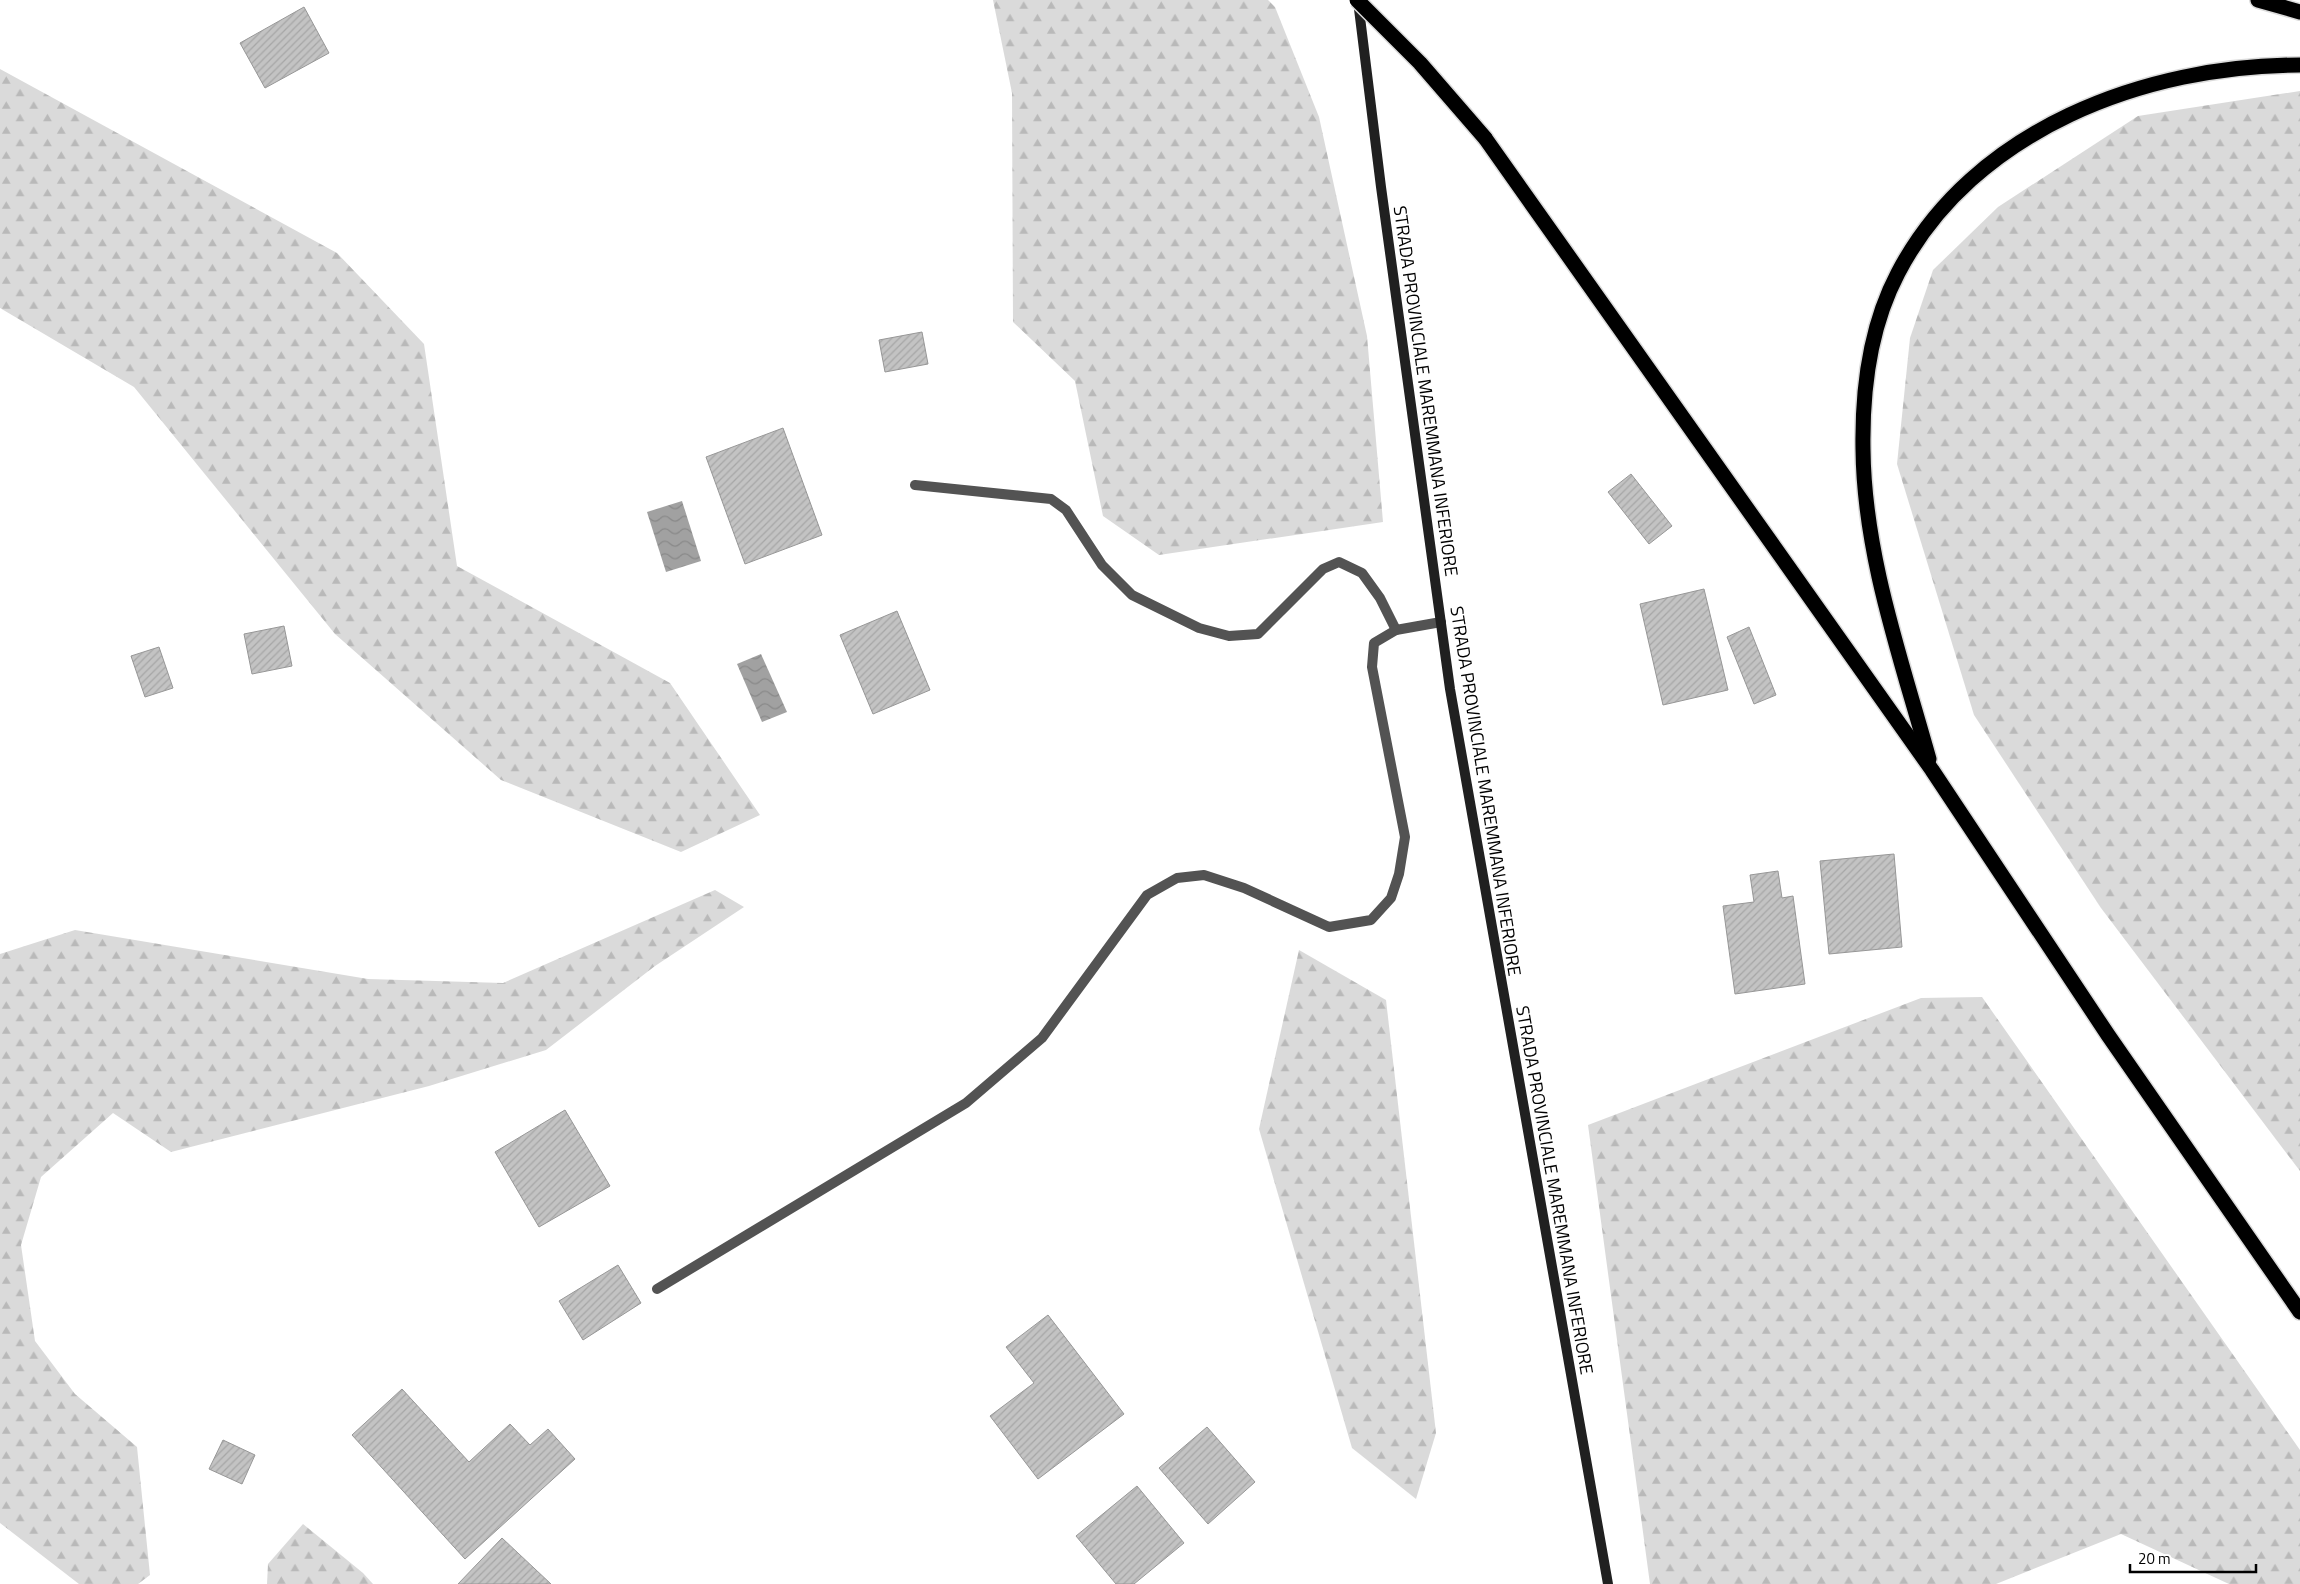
<svg xmlns="http://www.w3.org/2000/svg" width="2300" height="1584" font-family="'Titillium Web',sans-serif">
  <style>
    .forest { fill: url(#forest-firs) }
    .water { fill: url(#water-waves) }
    .building { fill: url(#building-hatch); stroke: #979797 }
    .lines { fill: none; stroke-linecap: round; stroke-linejoin: round }
    .highway-casing { stroke: #dbdbdb; stroke-width: 18 }
    .lane { stroke: #535353; stroke-width: 10 }
    .secondary { stroke: #202020; stroke-width: 10 }
    .highway { stroke: #000; stroke-width: 15 }
    .highway-bridge-casing { stroke: #dbdbdb; stroke-width: 18; stroke-linecap: butt }
    .highway-bridge { stroke: #000; stroke-width: 15 }
    .labels { text-anchor: middle; dominant-baseline: central; stroke-width: 5; stroke-linejoin: round; paint-order: stroke }
    .street-label { font-size: 18px; fill: #000; stroke: #fff }
  </style>
  <defs>
    <pattern id="forest-firs" width="22" height="20" patternUnits="userSpaceOnUse" patternTransform="scale(1.25)"><rect width="22" height="20" fill="#dadada"/><path d="M5 1l3.5 6h-7zM16 11l3.5 6h-7z" fill="#b9b9b9"/></pattern>
    <pattern id="water-waves" width="16" height="10" patternUnits="userSpaceOnUse" patternTransform="scale(1.25)"><rect width="16" height="10" fill="#a1a1a1"/><path d="M0 5q4-4 8 0t8 0" fill="none" stroke="#898989"/></pattern>
    <pattern id="building-hatch" width="6" height="6" patternUnits="userSpaceOnUse" patternTransform="scale(1.25)"><rect width="6" height="6" fill="#c3c3c3"/><path d="M-1 1l2-2M0 6l6-6M5 7l2-2" fill="none" stroke="#a6a6a6"/></pattern>
  </defs>
  <rect width="100%" height="100%" fill="#fff"/>
  <g class="forest">
    <path d="M993,0h275l7,7 44,110 48,219 16,186 -224,33 -56,-39 -28,-135 -62,-59 -1,-229z"/>
    <path d="M0,69l337,184 87,91 33,222 213,117 90,132 -79,37 -180,-72 -166,-146 -201,-247 -134,-79z"/>
    <path d="M2300,91v1080l-199,-263 -127,-193 -77,-251 13,-126 23,-68 65,-63 140,-91z"/>
    <path d="M715,890l29,17 -89,59 -109,84 -117,36 -258,66 -58,-39 -72,64 -20,68 14,96 40,53 62,53 13,128 -12,9h-59l-79,-61v-569l75,-24 293,49 135,4z"/>
    <path d="M1299,950l87,50 50,433 -20,66 -64,-51 -93,-319z"/>
    <path d="M1982,997l318,453v134h-71l-108,-50 -125,50h-346l-62,-459 333,-127z"/>
    <path d="M303,1524l60,49 10,11h-106l1,-20z"/>
  </g>
  <g class="water">
    <path d="M682,501l19,60 -35,11 -19,-60z"/>
    <path d="M761,654l26,58 -25,10 -25,-58z"/>
  </g>
  <g class="building">
    <path d="M304,7l25,46 -64,35 -25,-45z"/>
    <path d="M922,332l6,32 -43,8 -6,-32z"/>
    <path d="M783,428l39,107 -77,29 -39,-107z"/>
    <path d="M1631,474l41,52 -23,18 -41,-52z"/>
    <path d="M1704,589l24,101 -65,15 -23,-101z"/>
    <path d="M897,611l33,79 -57,24 -33,-79z"/>
    <path d="M284,626l8,40 -40,8 -8,-40z"/>
    <path d="M1749,627l27,68 -22,9 -27,-67z"/>
    <path d="M159,647l14,41 -28,9 -14,-41z"/>
    <path d="M1894,854l8,93 -73,7 -9,-93z"/>
    <path d="M1778,871l4,27 11,-2 12,88 -70,10 -12,-88 31,-4 -4,-27z"/>
    <path d="M565,1110l45,76 -71,41 -44,-75z"/>
    <path d="M618,1265l23,38 -58,37 -24,-39z"/>
    <path d="M1048,1315l76,99 -86,65 -48,-63 44,-33 -28,-36z"/>
    <path d="M402,1389l67,73 41,-38 20,21 18,-16 27,30 -110,100 -113,-124z"/>
    <path d="M1207,1427l48,55 -47,42 -49,-56z"/>
    <path d="M223,1440l32,15 -13,29 -33,-15z"/>
    <path d="M1137,1486l47,57 -50,41h-18l-40,-48z"/>
    <path d="M502,1538l49,46h-93z"/>
  </g>
  <g class="lines">
    <g class="highway-casing">
      <g id="highway">
        <path d="M2258,0l42,12"/>
        <path d="M1485,138l447,632 176,265 192,277"/>
        <path d="M1929,759c-28,-101 -65,-204 -66,-310 -1,-60 7,-123 35,-176 75,-144 248,-208 402,-208"/>
      </g>
    </g>
    <g class="lane">
      <path d="M915,485l136,14 15,11 36,55 30,30 67,33 30,8 29,-2 65,-65 16,-7 23,11 18,25 16,32 45,-8"/>
      <path d="M657,1289l309,-186 76,-65 105,-143 30,-17 27,-3 40,13 85,39 42,-7 20,-22 8,-24 6,-37 -33,-170 2,-24 22,-13"/>
    </g>
    <path class="secondary" d="M1358,1l23,186 69,502 158,895"/>
    <use href="#highway" class="highway"/>
    <g class="highway-bridge-casing">
      <path id="highway-bridge" d="M1357,0l63,63 65,75"/>
    </g>
    <use href="#highway-bridge" class="highway-bridge"/>
  </g>
  <g class="labels">
    <g class="street-label">
      <text transform="translate(1426 391) rotate(82)">STRADA PROVINCIALE MAREMMANA INFERIORE</text>
      <text transform="translate(1486 791) rotate(81)">STRADA PROVINCIALE MAREMMANA INFERIORE</text>
      <text transform="translate(1555 1190) rotate(80)">STRADA PROVINCIALE MAREMMANA INFERIORE</text>
    </g>
  </g>
  <path d="M2130 1564v8h126v-8" fill="none" stroke="#000000" stroke-width="2.5"/>
  <text x="2138" y="1564" font-size="15" fill="#000000" stroke="#ffffff" stroke-width="4" paint-order="stroke">20 m</text>
</svg>
